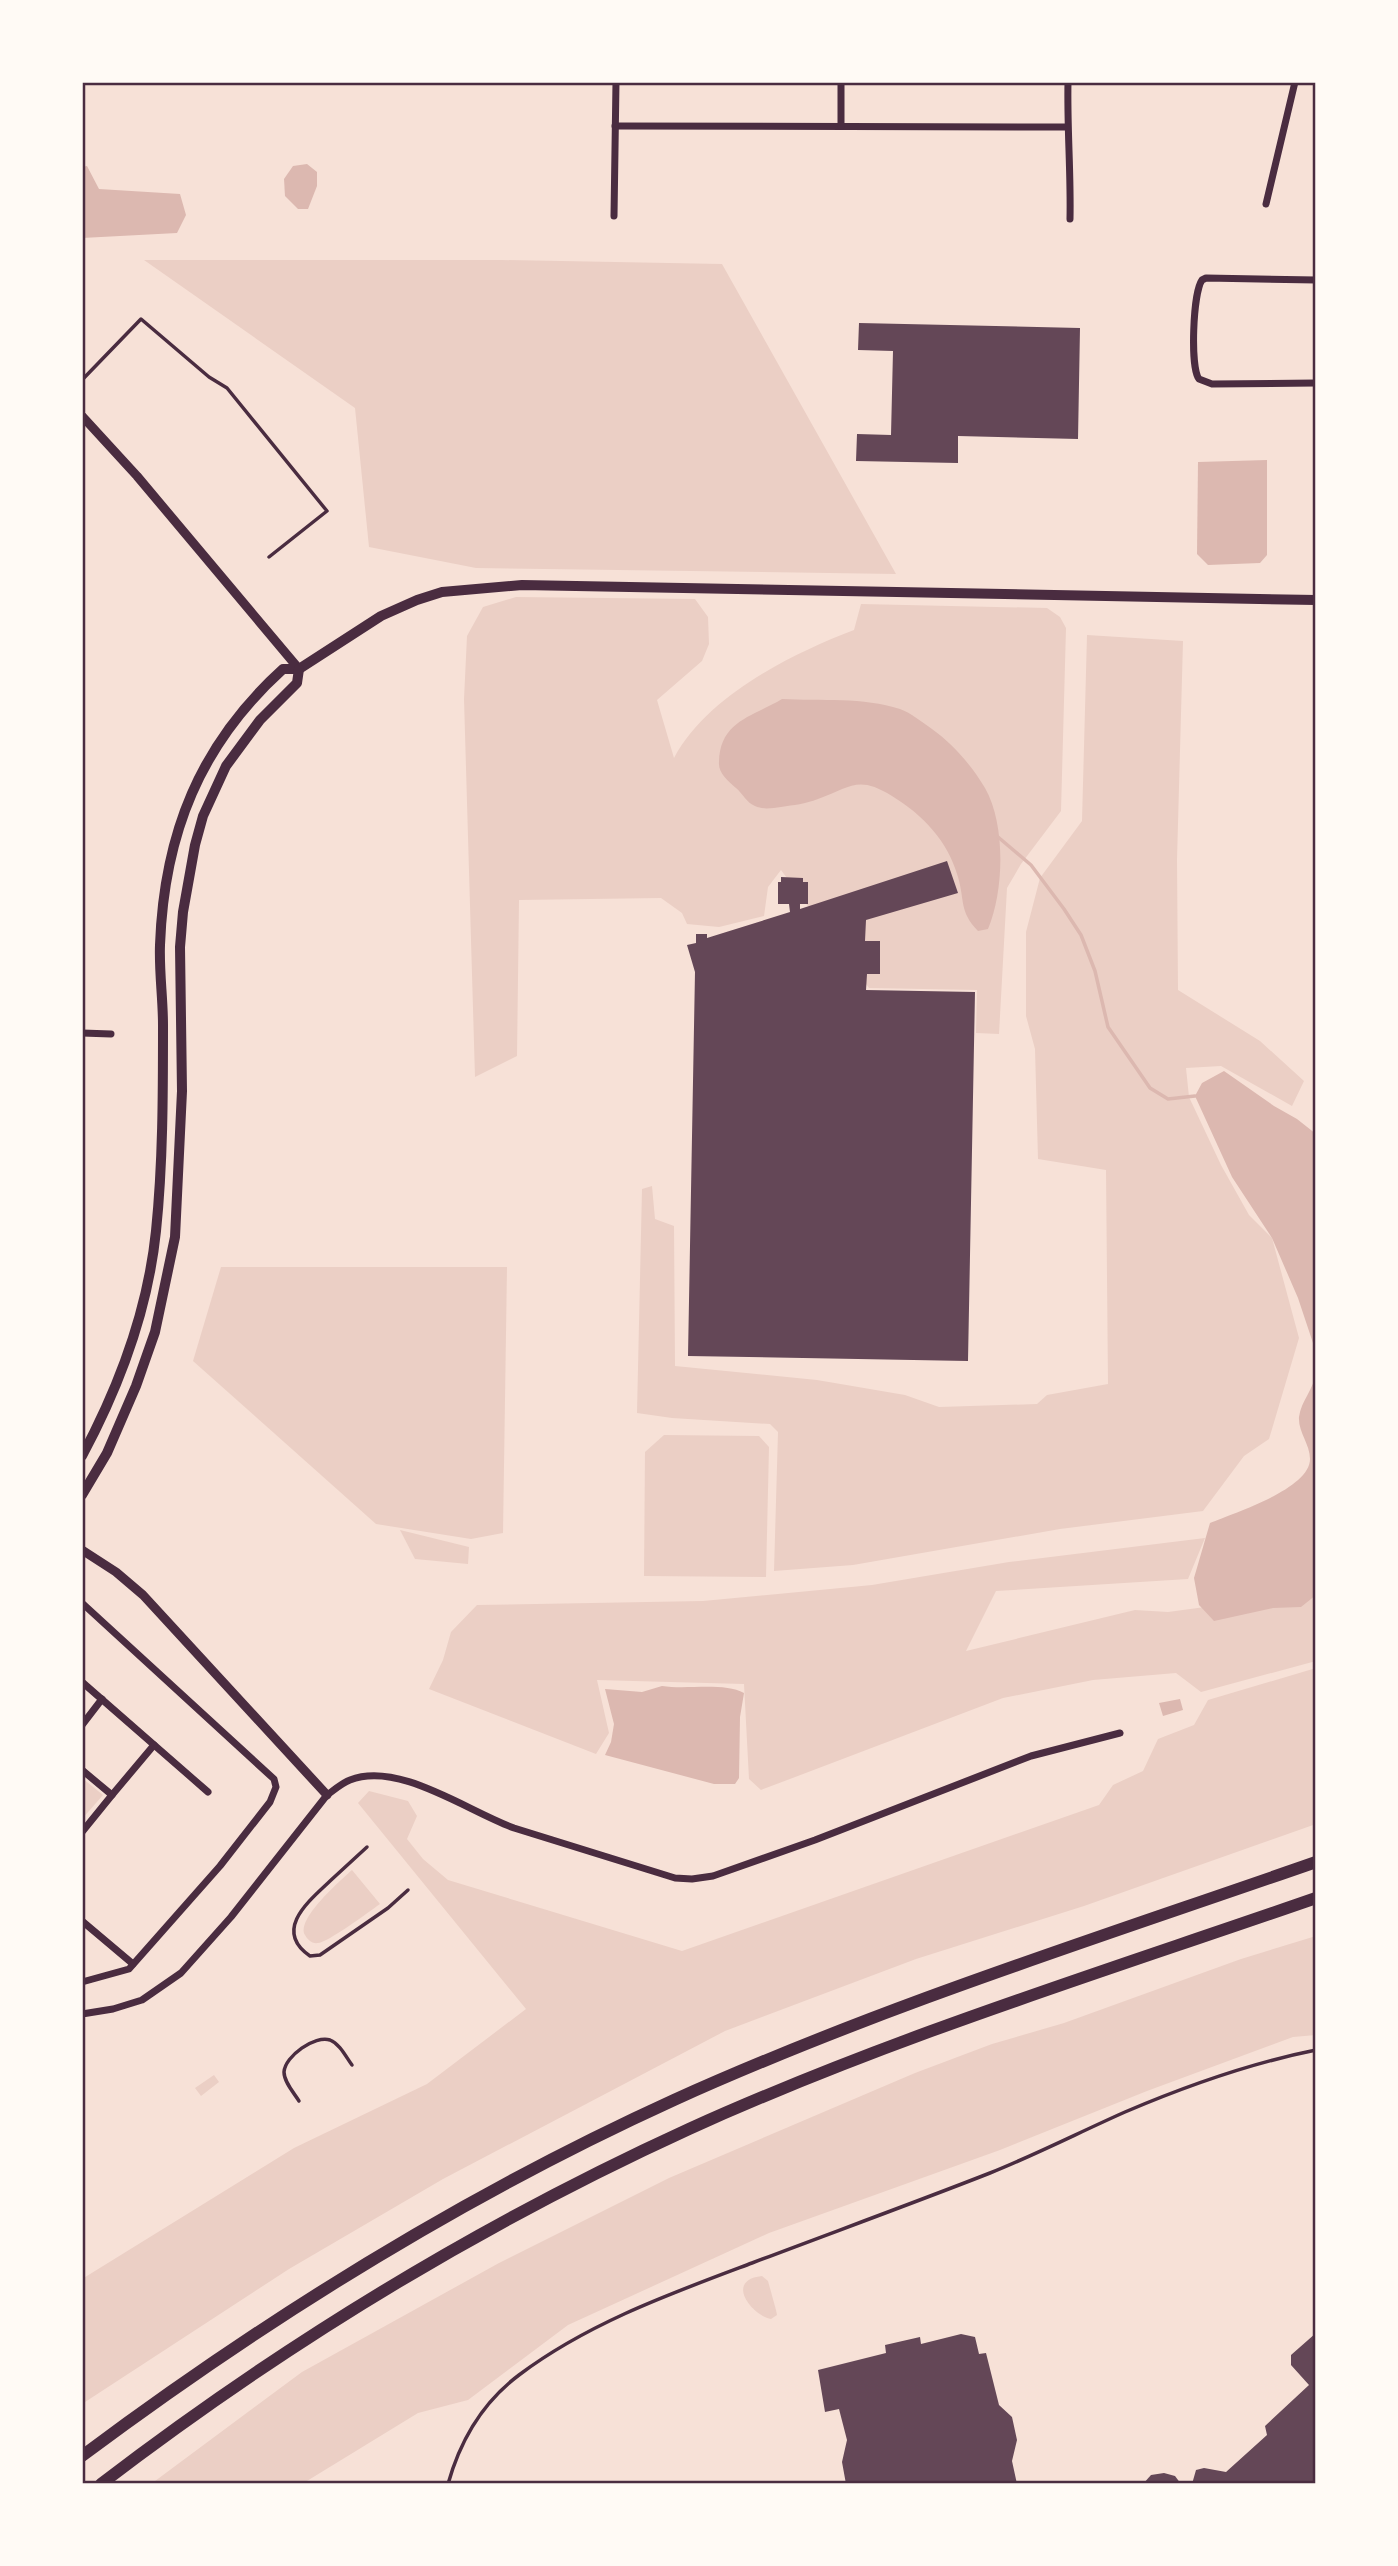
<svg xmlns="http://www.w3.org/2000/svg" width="1398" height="2566" font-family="Bitter,serif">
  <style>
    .green { fill: #ebcfc5 }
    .water { fill: #dcb8b0 }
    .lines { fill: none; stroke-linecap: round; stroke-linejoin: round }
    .stream { stroke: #dcb8b0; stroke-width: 3.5 }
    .building { fill: #644757 }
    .service { stroke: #4a2c40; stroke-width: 3.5 }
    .minor { stroke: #4a2c40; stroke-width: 7 }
    .tertiary { stroke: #4a2c40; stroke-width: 9 }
    .secondary { stroke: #4a2c40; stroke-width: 10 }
    .motorway { stroke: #4a2c40; stroke-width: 12 }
    .neatline { fill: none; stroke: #4a2c40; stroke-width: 2.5 }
  </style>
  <rect width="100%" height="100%" fill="#f7e1d7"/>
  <g class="green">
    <path d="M144,260h358l220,4 174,310 -420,-6 -107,-21 -14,-139z"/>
    <path d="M516,597l179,2 13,18 1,27 -7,17 -45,39 17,58c33,-62 117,-104 180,-128l7,-26 186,4 13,9 6,11 -5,183 -40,53 -14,24 -8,146 -23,-1 1,-43 -108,-2 -88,-118 -13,17 -4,29 -45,11 -32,-3 -5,-11 -21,-15 -142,2 -2,156 -42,21 -11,-378 3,-63 16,-29z"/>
    <path d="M1087,635l96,6 -6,219 1,130 82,51 44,40 -12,25 -71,-40 -35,2 3,29 32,68 28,50 23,23 27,100 -30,101 -25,17 -41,55 -143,18 -207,36 -79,6 4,-139 -8,-8 -98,-6 -35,-5 5,-224 10,-3 3,33 19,7 1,140 142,14 88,15 34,12 98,-3 10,-9 61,-11 -2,-214 -68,-11 -3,-110 -9,-33v-84l14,-54 42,-57z"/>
    <path d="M221,1267h286l-4,266 -32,6 -95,-15 -183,-163z"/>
    <path d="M664,1435l95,1 10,11 -3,130 -122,-1 1,-124z"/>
    <path d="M400,1530l69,17 -1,17 -53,-5z"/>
    <path d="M1205,1538l-17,41 -192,12 -30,60 169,-41 33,2 148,-20v69l-115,31 -25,-19 -83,7 -90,18 -242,92 -12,-11 -5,-95 -147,-4 12,53 -13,21 -167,-65 14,-29 8,-28 26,-27 226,-4 169,-16 137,-23z"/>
    <path d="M1316,1668v156l-232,82 -168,53 -191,72 -282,148 -154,90 -207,135v-125l212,-131 133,-64 99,-75 -168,-206 11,-12 39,10 9,15 -10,23 16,20 25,21 234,71 417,-146 14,-20 30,-14 15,-32 36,-14 14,-25z"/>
    <path d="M82,1778l21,17 -21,24z"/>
    <path d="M352,1870l28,34c-10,7 -53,39 -62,39 -6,1 -10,-3 -13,-8 -9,-16 35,-54 47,-65z"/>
    <path d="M1316,1936v99l-23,2 -146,54 -147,59 -231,83 -201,92 -100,75 -50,13 -116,71h-151l151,-112 197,-109 170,-85 246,-105 77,-29 72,-21 177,-64z"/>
    <path d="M214,2075l5,7 -18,14 -6,-8z"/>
    <path d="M762,2276l6,5 8,29 1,5 -6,4c-19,-3 -47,-39 -9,-43z"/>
  </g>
  <g class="water">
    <path d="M307,164l10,8v14l-9,23h-10l-13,-13 -1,-17 9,-13z"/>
    <path d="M87,166l12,23 81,5 6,21 -9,18 -95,5v-71z"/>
    <path d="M1267,460v95l-7,8 -52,2 -11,-11 1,-92z"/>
    <path d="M782,699c39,2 81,-2 118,10 11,4 22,13 32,20 21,15 40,37 53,59 21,37 19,103 3,141l-10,2c-19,-20 -13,-30 -20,-54 -10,-36 -35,-62 -66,-81 -34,-21 -41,-9 -74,3 -13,5 -24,6 -37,8 -9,1 -17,3 -26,-1 -8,-3 -13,-13 -19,-18 -8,-7 -18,-15 -17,-26 1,-41 33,-45 63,-63z"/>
    <path d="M1224,1071l50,35 23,13 19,15v218l-18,-54 -26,-60 -40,-61 -37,-81 7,-13z"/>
    <path d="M1316,1372v223l-15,12 -28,1 -59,13 -15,-16 -5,-27 16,-55c24,-10 100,-34 100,-64 0,-15 -12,-27 -11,-42 2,-16 15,-28 17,-45z"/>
    <path d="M662,1686c24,4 62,-4 82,7l-4,24 -1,61 -4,6h-21l-109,-29 6,-13 3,-18 -9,-35 37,3z"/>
    <path d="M1180,1699l3,11 -20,6 -4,-13z"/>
  </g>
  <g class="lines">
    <path class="stream" d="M998,837l33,28 33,44 17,26 14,36 13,56 42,61 18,11 27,-3"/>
  </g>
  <g class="building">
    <path d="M859,323l221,5 -2,111 -120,-3v27l-102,-2 1,-27 34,1 2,-84 -35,-1z"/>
    <path d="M947,861l11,32 -92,27 -1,21h15v33h-13l-1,16 109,2 -7,369 -280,-5 7,-384 -8,-27 9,-2v-9h11v4l83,-26 -1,-8h-11v-22h3v-5l22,1v4h5v22h-8v5z"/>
    <path d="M1316,2333v151h-124l4,-14 8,-2 22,4 41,-37 -2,-9 44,-41 -18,-20v-10z"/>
    <path d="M961,2334l14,3 4,17 7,-1 13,52 13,12 5,23 -5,21 5,23h-171l-4,-22 5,-22 -8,-31 -14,3 -7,-42 68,-17 -1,-8 35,-8 1,7z"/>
    <path d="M1164,2473l11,3 6,8h-38l8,-9z"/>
  </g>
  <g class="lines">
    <g class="service">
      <path d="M82,380l59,-61 68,58 18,11 100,123 -58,46"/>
      <path d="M367,1847c-12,11 -24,22 -37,34 -20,19 -58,49 -20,75l10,-1 68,-47 20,-18"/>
      <path d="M299,2101c-5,-8 -15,-19 -15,-29 1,-16 31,-37 46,-32 10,4 16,17 22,25"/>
      <path d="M448,2484c12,-43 35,-82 71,-109 69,-52 153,-82 233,-112 79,-30 159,-59 238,-90 45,-18 90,-41 135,-61 61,-26 126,-49 191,-62"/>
    </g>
    <g class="minor">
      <path d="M1068,82c-1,46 3,91 2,137"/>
      <path d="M615,126l452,1"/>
      <path d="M841,126v-44"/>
      <path d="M1266,204l29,-122"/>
      <path d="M614,216l2,-134"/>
      <path d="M1316,280l-110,-2 -4,2c-9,13 -12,87 -3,99l13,5 104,-1"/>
      <path d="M82,1033l29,1"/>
      <path d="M82,1603l192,176 2,8 -6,15 -50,64 -91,103 -47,13"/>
      <path d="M82,1682l126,110"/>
      <path d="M82,1725l20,-26"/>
      <path d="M82,1770l30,25 -30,37"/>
      <path d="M112,1795l42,-50"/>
      <path d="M82,1921l51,43"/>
      <path d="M82,2014l31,-5 29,-9 39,-27 50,-56 96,-122c7,-5 15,-12 23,-15 49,-19 117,31 164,48l161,50 17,1 21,-3 102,-36 216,-84 89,-23"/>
    </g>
    <g class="tertiary">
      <path d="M82,416l55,60 162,193"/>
      <path d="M82,1550l34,22 27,23 184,200"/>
    </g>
    <g class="secondary">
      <path d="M82,1456c37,-69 66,-147 74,-225 7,-68 7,-138 7,-206 0,-27 -4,-53 -3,-80 4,-111 40,-201 123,-276h16l82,-53 36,-16 25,-8 80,-7 794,15"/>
      <path d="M82,1495l25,-42 29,-67 19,-54 20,-95 7,-146 -2,-144 3,-35 12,-67 8,-29 23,-50 34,-46 37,-37 2,-14"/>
    </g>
    <g class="motorway">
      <path d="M82,2456c185,-138 381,-260 592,-356 208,-94 427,-163 642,-238"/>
      <path d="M101,2484c183,-140 378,-259 588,-355 203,-92 417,-158 627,-231"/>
    </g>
  </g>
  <rect width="1398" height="2566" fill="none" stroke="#fffaf5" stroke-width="168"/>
  <rect x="84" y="84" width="1230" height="2398" class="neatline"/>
</svg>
